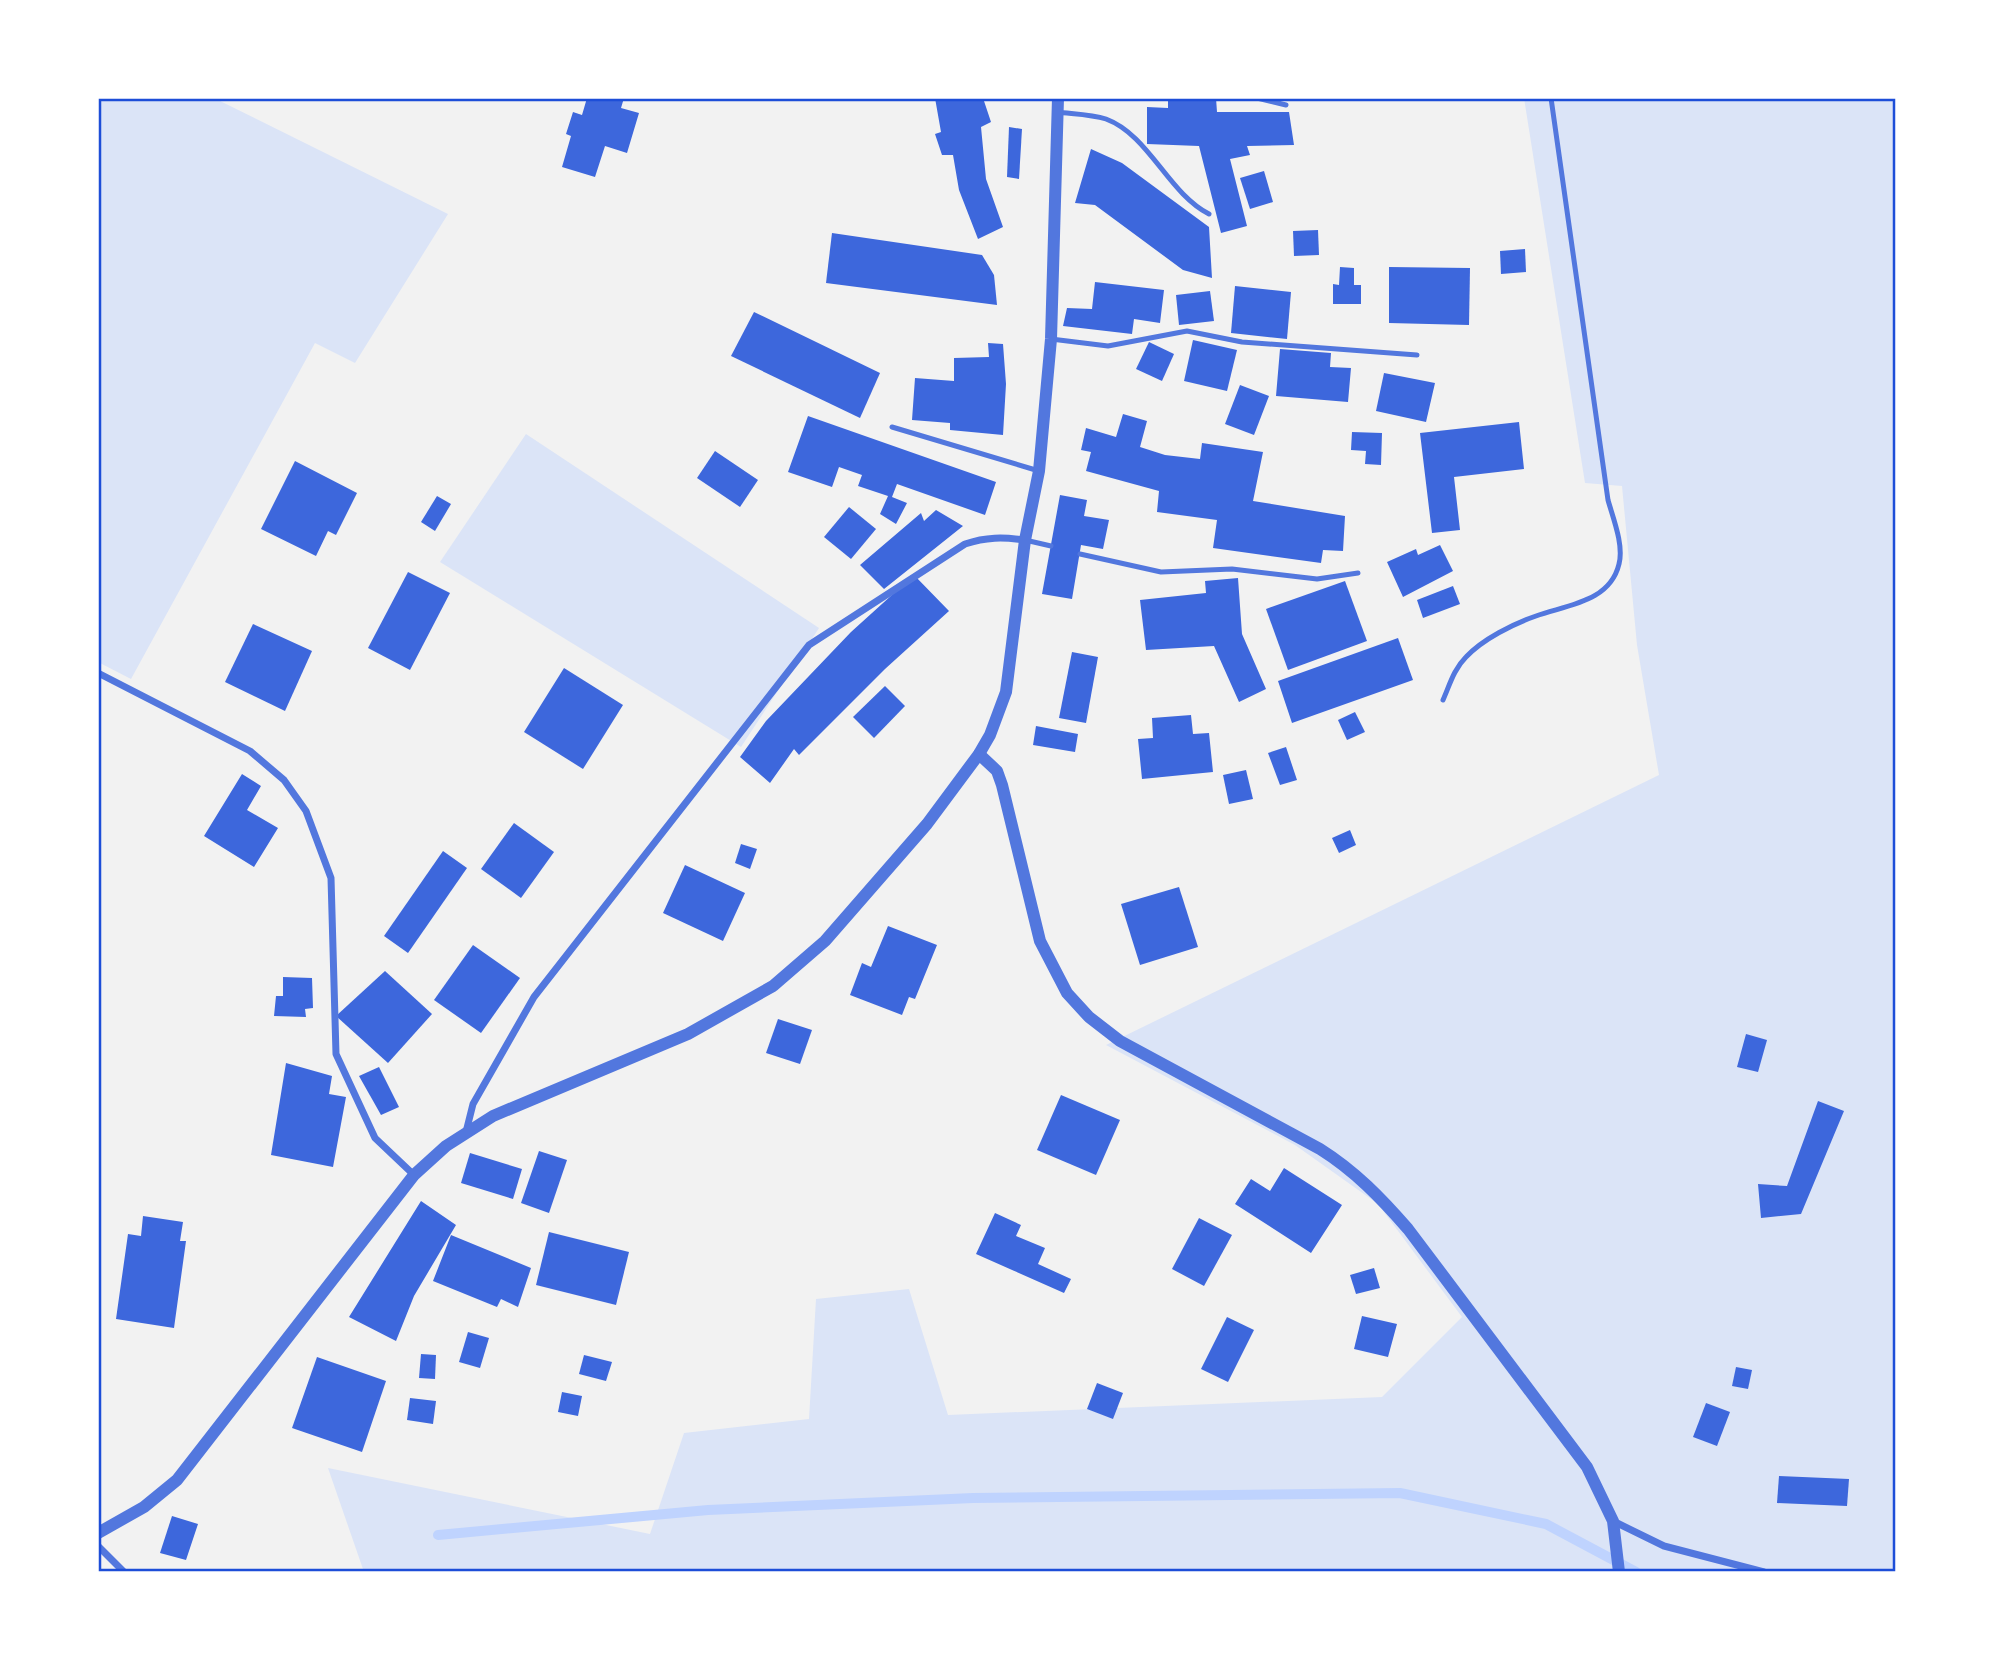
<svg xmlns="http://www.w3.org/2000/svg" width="1994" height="1670" font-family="'Titillium Web',sans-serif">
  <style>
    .green { fill: #dbe4f7 }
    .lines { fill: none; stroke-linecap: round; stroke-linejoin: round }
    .stream { stroke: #bfd3fe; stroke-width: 10 }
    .building { fill: #3d67dc }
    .service { stroke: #5277de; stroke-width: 5 }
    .minor { stroke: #5277de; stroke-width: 7 }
    .tertiary { stroke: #5277de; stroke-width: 12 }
    .neatline { fill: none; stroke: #1d4ed8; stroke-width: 2.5 }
  </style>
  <rect width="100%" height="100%" fill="#f2f2f2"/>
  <g class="green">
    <path d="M98,98h116l234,116 -93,149 -40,-20 -184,336 -33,-17z"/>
    <path d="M1524,98h372v1474h-1532l-36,-104 322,66 34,-101 125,-14 7,-120 93,-10 39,126 434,-18 80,-80 -84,-113 -83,-59 -189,-100 553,-270 -22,-130 -15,-159 -37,-3z"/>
    <path d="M526,434l293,194 -78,119 -301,-185z"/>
  </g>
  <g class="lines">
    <path class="stream" d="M438,1535l270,-25 265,-12 427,-5 146,31 90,48"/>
  </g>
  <g class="building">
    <path d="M587,98h37l-3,10 18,5 -12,40 -22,-7 -10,31 -33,-10 9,-31 -5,-2 7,-22 9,3z"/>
    <path d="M935,98h48l8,24 -10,5 5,52 17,48 -25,12 -19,-49 -6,-35h-11l-7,-21 6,-2z"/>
    <path d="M1168,98h48l1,14h72l5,33 -47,1 3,9 -20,4 17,67 -26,7 -22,-87 -52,-2v-37l21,1z"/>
    <path d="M1009,127l13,2 -3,50 -12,-2z"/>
    <path d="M1091,149l31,14 87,64 3,51 -29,-8 -88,-65 -20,-2z"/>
    <path d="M1264,171l9,31 -23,7 -10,-31z"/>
    <path d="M1318,230l1,25 -25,1 -1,-25z"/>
    <path d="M832,233l150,22 12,20 3,30 -171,-22z"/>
    <path d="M1525,249l1,23 -25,2 -1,-23z"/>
    <path d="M1340,267l14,1v17h7v19h-28v-20l6,1z"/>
    <path d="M1389,267l81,1 -1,57 -80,-2z"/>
    <path d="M1095,282l69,8 -4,33 -26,-4 -2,15 -69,-8 4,-18 25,1z"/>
    <path d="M1235,286l56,6 -4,47 -56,-6z"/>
    <path d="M1210,291l4,30 -35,4 -3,-30z"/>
    <path d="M754,312l126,61 -20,45 -129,-62z"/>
    <path d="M1193,340l44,10 -10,41 -43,-10z"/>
    <path d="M1149,342l25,12 -12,27 -26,-12z"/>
    <path d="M988,343l15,1 3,40 -3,51 -53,-5v-7l-38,-3 3,-42 39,3v-23l35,-1z"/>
    <path d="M1280,349l51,4 -1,14 21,1 -3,34 -72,-6z"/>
    <path d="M1384,373l51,10 -9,39 -50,-11z"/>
    <path d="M1240,385l29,11 -15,39 -29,-11z"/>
    <path d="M1123,414l24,7 -7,26 25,8 35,4 2,-16 61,9 -10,49 92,15 -2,35 -20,-1 -2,13 -108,-15 4,-28 -60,-8 2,-21 -73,-20 5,-19 -10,-2 5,-22 30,9z"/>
    <path d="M808,416l188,66 -11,33 -88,-31 -5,13 15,6 -11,21 -16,-10 8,-18 -30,-10 4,-11 -23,-8 -7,20 -44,-15z"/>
    <path d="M1519,422l5,47 -70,8 6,53 -28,3 -12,-100z"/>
    <path d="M1352,432l30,1 -1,32 -16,-1 1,-13 -15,-1z"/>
    <path d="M715,451l43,29 -18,27 -43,-29z"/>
    <path d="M295,461l62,32 -21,42 -8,-4 -12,25 -55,-27z"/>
    <path d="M1060,495l27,5 -3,16 25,4 -6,29 -22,-4 -9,54 -30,-5z"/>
    <path d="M437,496l14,8 -16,27 -14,-9z"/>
    <path d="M849,507l27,22 -25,30 -27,-22z"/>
    <path d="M936,510l27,16 -79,63 -24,-24 61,-52 3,8z"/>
    <path d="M1440,545l13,26 -50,26 -16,-35 29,-13 2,6z"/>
    <path d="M408,572l42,21 -40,77 -42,-22z"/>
    <path d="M914,575l35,36 -64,58 -86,86 -5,-6 -24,34 -30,-26 26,-36 85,-89z"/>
    <path d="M1238,578l4,56 24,55 -27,13 -25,-56 -68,4 -6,-50 66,-7 -1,-12z"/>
    <path d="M1345,581l22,60 -79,29 -22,-61z"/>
    <path d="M1453,586l7,18 -37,14 -6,-18z"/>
    <path d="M253,624l59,27 -27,60 -60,-29z"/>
    <path d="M1398,638l15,42 -121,43 -14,-42z"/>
    <path d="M1072,652l26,5 -12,66 -27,-5z"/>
    <path d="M564,668l59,37 -40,64 -59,-37z"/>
    <path d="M885,686l20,20 -31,32 -21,-21z"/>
    <path d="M1355,712l10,20 -18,8 -9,-20z"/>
    <path d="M1191,715l2,19 16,-1 4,39 -71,7 -4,-40 15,-1 -1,-20z"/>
    <path d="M1036,726l42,8 -3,18 -42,-7z"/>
    <path d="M1286,747l11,33 -17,5 -12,-32z"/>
    <path d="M1246,770l7,29 -24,5 -6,-29z"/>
    <path d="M242,774l19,12 -14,24 31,18 -24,39 -50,-31z"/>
    <path d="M514,823l40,29 -33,46 -40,-29z"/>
    <path d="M1350,830l6,15 -17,8 -7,-15z"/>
    <path d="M741,844l16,5 -7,20 -15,-6z"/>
    <path d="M443,851l24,17 -59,85 -24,-17z"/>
    <path d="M685,865l60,28 -22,48 -60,-28z"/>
    <path d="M1179,887l19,60 -58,18 -19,-61z"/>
    <path d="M888,926l49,19 -22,54 -6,-2 -7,18 -52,-20 12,-32 9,4z"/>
    <path d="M473,945l47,33 -39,55 -47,-33z"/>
    <path d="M385,971l47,43 -44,49 -52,-47z"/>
    <path d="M283,977l29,1 1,30 -8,1 1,8 -32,-1 2,-20h7z"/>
    <path d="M778,1019l34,11 -12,34 -34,-11z"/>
    <path d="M1746,1034l21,6 -9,32 -21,-5z"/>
    <path d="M286,1063l46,13 -3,18 17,3 -13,70 -62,-12z"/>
    <path d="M379,1067l20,40 -18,8 -22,-39z"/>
    <path d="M1061,1095l59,25 -24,55 -59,-25z"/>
    <path d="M1818,1101l26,10 -43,103 -40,4 -3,-34 29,2z"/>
    <path d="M539,1151l28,9 -18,53 -28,-10z"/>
    <path d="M470,1153l52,16 -9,30 -52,-16z"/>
    <path d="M1284,1168l58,37 -31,48 -76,-49 16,-25 19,12z"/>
    <path d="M421,1201l35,24 -42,71 -18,45 -47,-24z"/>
    <path d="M995,1213l26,12 -5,11 29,12 -7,16 33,15 -7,14 -88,-39z"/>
    <path d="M143,1216l40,6 -3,19h6l-12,87 -58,-9 12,-85 13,2z"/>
    <path d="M1199,1218l33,17 -28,51 -32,-17z"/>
    <path d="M549,1232l80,20 -13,53 -80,-20z"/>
    <path d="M451,1235l80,33 -13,39 -17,-8 -4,8 -64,-26z"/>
    <path d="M1374,1268l6,20 -24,6 -6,-19z"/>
    <path d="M1362,1316l35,8 -9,33 -34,-8z"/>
    <path d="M1227,1317l27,13 -26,52 -27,-13z"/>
    <path d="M468,1332l21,6 -9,30 -21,-6z"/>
    <path d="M421,1354l15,1 -1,24 -16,-1z"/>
    <path d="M584,1355l28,7 -6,19 -27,-7z"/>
    <path d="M317,1357l69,24 -24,71 -70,-24z"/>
    <path d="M1736,1367l16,3 -4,19 -16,-3z"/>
    <path d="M1097,1383l26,10 -10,26 -26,-10z"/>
    <path d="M562,1392l20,4 -4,20 -20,-4z"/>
    <path d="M410,1398l26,3 -3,23 -26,-4z"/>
    <path d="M1706,1403l24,9 -13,34 -24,-9z"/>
    <path d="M1779,1476l70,3 -2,27 -70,-3z"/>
    <path d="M172,1516l26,8 -12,36 -26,-7z"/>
  </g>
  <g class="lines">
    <g class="service">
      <path d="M1257,98l29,7"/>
      <path d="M1057,112c16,2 34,2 49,7 43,16 62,74 103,95"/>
      <path d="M1051,339l57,7 79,-15 55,11 175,13"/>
      <path d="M892,427l147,44"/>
      <path d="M1025,540l26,6"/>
      <path d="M1080,554l81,18 71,-3 85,10 41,-6"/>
      <path d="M1443,700c7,-16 11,-31 23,-43 17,-18 47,-33 70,-41 31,-11 74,-14 83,-52 5,-19 -6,-46 -11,-64l-57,-402"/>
    </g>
    <g class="minor">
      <path d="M98,673l152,78 34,29 22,31 25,67 5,176 39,84 39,37"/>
      <path d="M466,1132l7,-28 61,-107 275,-352 156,-101c21,-7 38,-7 60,-4"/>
      <path d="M1613,1521l51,25 100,26"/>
      <path d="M98,1546l26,26"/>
    </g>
    <g class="tertiary">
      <path d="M979,754l18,17 5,14 38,156 27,52 22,24 31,24 200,108c35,22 61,49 88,80l179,238 26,54 6,51"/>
      <path d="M98,1533l46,-26 33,-27 237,-305 32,-29 47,-30 195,-82 85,-48 52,-45 102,-117 52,-70 11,-19 16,-43 19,-152 14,-69 12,-132 7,-241"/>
    </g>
  </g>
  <rect width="1994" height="1670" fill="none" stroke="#ffffff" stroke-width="200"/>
  <rect x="100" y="100" width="1794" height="1470" class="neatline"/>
</svg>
